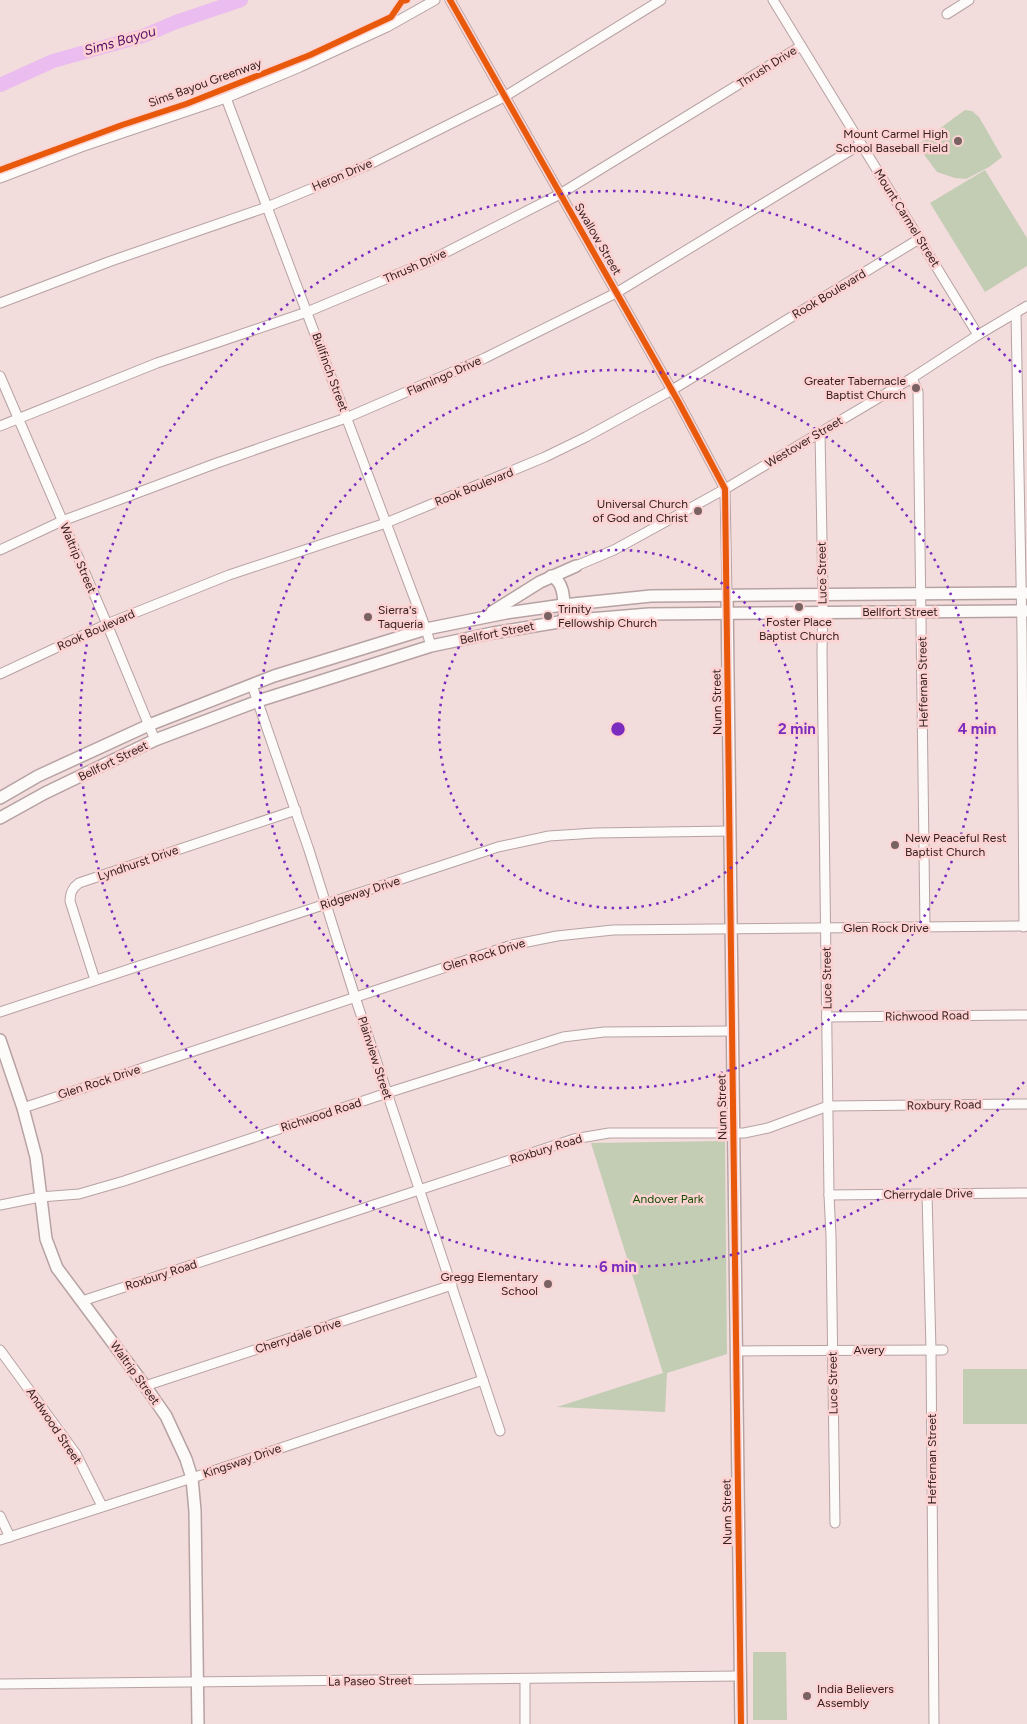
<svg xmlns="http://www.w3.org/2000/svg" width="1027" height="1724" font-family="Figtree,sans-serif">
  <style>
    .green { fill: #c2cdb4 }
    .lines { fill: none; stroke-linecap: round; stroke-linejoin: round }
    .river { stroke: #ebbcef; stroke-width: 14 }
    .street-casing { stroke: #b7a2a2; stroke-width: 11 }
    .secondary-casing { stroke: #b7a2a2; stroke-width: 14 }
    .street { stroke: #fdfafa; stroke-width: 9 }
    .secondary { stroke: #fdfafa; stroke-width: 11 }
    .cycleway-casing { stroke: #fcd3d2; stroke-width: 9 }
    .cycleway { stroke: #e8590c; stroke-width: 6 }
    .ring { fill: none; stroke: #7b2cbf; stroke-width: 2.5; stroke-dasharray: 2.5 5 }
    .poi-dot { fill: #796262; stroke: #fcd3d2; stroke-width: 2 }
    .labels { text-anchor: middle; dominant-baseline: central; stroke-width: 5; stroke-linejoin: round; paint-order: stroke }
    .street-label { font-size: 12px; fill: #382020; stroke: #fcd3d2 }
    .poi-label { font-size: 12px; fill: #382020; stroke: #fcd3d2; text-anchor: end }
    .park-label { font-size: 12px; fill: #144e00; stroke: #fcd3d2 }
    .water-label { font-size: 14px; font-style: italic; fill: #570e66; stroke: #fcd3d2 }
    .centre { fill: #7b2cbf; stroke: #fcd3d2; stroke-width: 2.5 }
    .ring-label { font-size: 15px; text-anchor: middle; font-weight: bold; fill: #7b2cbf; stroke: #fcd3d2; stroke-width: 5; stroke-linejoin: round; paint-order: stroke }
  </style>
  <rect width="100%" height="100%" fill="#f2dcdc"/>
  <g class="green">
    <path d="M965,110l7,1 7,6 23,40 -13,10 -23,12 -11,-1 -18,-6 -20,-27z"/>
    <path d="M985,170l42,68v28l-42,26 -55,-89z"/>
    <path d="M725,1141l2,213 -60,19 -2,39 -108,-5 106,-34 -72,-230z"/>
    <rect x="963" y="1369" width="64" height="55"/>
    <path d="M753,1652h33l1,68h-34z"/>
  </g>
  <g class="lines">
    <path class="river" d="M0,85l53,-24 90,-25 33,-14 65,-22"/>
    <g class="street-casing">
      <g id="street">
        <path d="M450,0l228,401 47,88 2,106"/>
        <path d="M773,0l205,335"/>
        <path d="M947,14l22,-14"/>
        <path d="M226,98l200,531 5,17"/>
        <path d="M0,178l81,-31 145,-49 74,-31 87,-40 48,-27"/>
        <path d="M0,303l111,-42 156,-54 99,-41 138,-69 157,-97"/>
        <path d="M1016,313l6,320 2,294"/>
        <path d="M0,376l107,248 48,116"/>
        <path d="M912,378l6,14 7,536"/>
        <path d="M0,426l157,-63 150,-51 122,-51 131,-67 241,-148"/>
        <path d="M820,432l3,163 -1,59 7,541 2,41 4,287"/>
        <path d="M0,550l62,-29 67,-25 88,-33 129,-45 139,-60 131,-65 245,-149"/>
        <path d="M576,566l38,-16 111,-61 187,-111 66,-43 49,-29"/>
        <path d="M0,674l107,-50 122,-49 157,-52 159,-66 41,-20 86,-47 247,-151"/>
        <path d="M252,685l57,165 46,147 145,434"/>
        <path d="M95,980l-25,-79c0,-8 2,-13 9,-18l217,-73"/>
        <path d="M0,1012l498,-165 51,-11 46,-3 135,-2"/>
        <path d="M827,1017l200,-2"/>
        <path d="M23,1108l489,-163 45,-9 56,-6 414,-4"/>
        <path d="M927,1194l4,156 3,374"/>
        <path d="M829,1195l198,-2"/>
        <path d="M0,1205l40,-8 39,-3 45,-13 263,-88 176,-56 41,-5 128,-1"/>
        <path d="M82,1301l492,-162 35,-6h135l24,-5 60,-22 199,-2"/>
        <path d="M0,1350l76,104 26,52"/>
        <path d="M736,1351l207,-1"/>
        <path d="M145,1386l307,-101"/>
        <path d="M0,1516l10,21"/>
        <path d="M0,1540l192,-62 291,-98"/>
        <path d="M525,1679v45"/>
        <path d="M0,1684l740,-8"/>
      </g>
    </g>
    <g class="secondary-casing">
      <g id="secondary">
        <path d="M551,576c16,7 12,30 14,45"/>
        <path d="M727,595l14,1129"/>
        <path d="M492,612l48,-30 36,-16"/>
        <path d="M0,798l38,-22 111,-51 125,-49 152,-47 80,-16 57,-8 88,-9 376,-3"/>
        <path d="M0,818l45,-25 110,-53 103,-39 173,-55 62,-13 72,-12 84,-7 378,-3"/>
        <path d="M0,1040l23,68 13,49 10,82 11,29 88,118 21,30 20,43 6,19 3,33 3,213"/>
      </g>
    </g>
    <use href="#street" class="street"/>
    <use href="#secondary" class="secondary"/>
    <g class="cycleway-casing">
      <g id="cycleway">
        <path d="M450,0l228,401 47,88 16,1235"/>
        <path d="M0,170l122,-45 64,-21 124,-49 81,-38 11,-16 5,-1"/>
      </g>
    </g>
    <use href="#cycleway" class="cycleway"/>
  </g>
  <g class="ring">
    <circle cx="618" cy="729" r="179"/>
    <circle cx="618" cy="729" r="359"/>
    <path d="M1024 1082A538 538 0 1 1 1024 376"/>
  </g>
  <g class="poi-dot">
    <circle cx="958" cy="141" r="5"/>
    <circle cx="916" cy="388" r="5"/>
    <circle cx="698" cy="511" r="5"/>
    <circle cx="799" cy="607" r="5"/>
    <circle cx="548" cy="616" r="5"/>
    <circle cx="368" cy="617" r="5"/>
    <circle cx="895" cy="845" r="5"/>
    <circle cx="548" cy="1284" r="5"/>
    <circle cx="807" cy="1696" r="5"/>
  </g>
  <g class="labels">
    <g class="street-label">
      <text transform="translate(767 67) rotate(-32)">Thrush Drive</text>
      <text transform="translate(205 83) rotate(-20)">Sims Bayou Greenway</text>
      <text transform="translate(342 175) rotate(-23)">Heron Drive</text>
      <text transform="translate(907 218) rotate(58)">Mount Carmel Street</text>
      <text transform="translate(598 239) rotate(60)">Swallow Street</text>
      <text transform="translate(415 266) rotate(-24)">Thrush Drive</text>
      <text transform="translate(829 294) rotate(-31)">Rook Boulevard</text>
      <text transform="translate(330 372) rotate(70)">Bullfinch Street</text>
      <text transform="translate(444 376) rotate(-24)">Flamingo Drive</text>
      <text transform="translate(804 442) rotate(-31)">Westover Street</text>
      <text transform="translate(474 487) rotate(-22)">Rook Boulevard</text>
      <text transform="translate(78 558) rotate(67)">Waltrip Street</text>
      <text transform="translate(822 573) rotate(-91)">Luce Street</text>
      <text x="900" y="612">Bellfort Street</text>
      <text transform="translate(96 630) rotate(-24)">Rook Boulevard</text>
      <text transform="translate(497 633) rotate(-11)">Bellfort Street</text>
      <text transform="translate(923 682) rotate(-91)">Heffernan Street</text>
      <text transform="translate(717 702) rotate(-91)">Nunn Street</text>
      <text transform="translate(113 761) rotate(-26)">Bellfort Street</text>
      <text transform="translate(138 863) rotate(-19)">Lyndhurst Drive</text>
      <text transform="translate(360 893) rotate(-18)">Ridgeway Drive</text>
      <text x="886" y="928">Glen Rock Drive</text>
      <text transform="translate(484 955) rotate(-17)">Glen Rock Drive</text>
      <text transform="translate(827 978) rotate(-91)">Luce Street</text>
      <text transform="translate(927 1016) rotate(-1)">Richwood Road</text>
      <text transform="translate(375 1058) rotate(72)">Plainview Street</text>
      <text transform="translate(99 1082) rotate(-18)">Glen Rock Drive</text>
      <text transform="translate(944 1105) rotate(-1)">Roxbury Road</text>
      <text transform="translate(722 1107) rotate(-91)">Nunn Street</text>
      <text transform="translate(321 1115) rotate(-18)">Richwood Road</text>
      <text transform="translate(546 1149) rotate(-17)">Roxbury Road</text>
      <text transform="translate(928 1194) rotate(-1)">Cherrydale Drive</text>
      <text transform="translate(161 1275) rotate(-18)">Roxbury Road</text>
      <text transform="translate(298 1336) rotate(-18)">Cherrydale Drive</text>
      <text x="869" y="1350">Avery</text>
      <text transform="translate(135 1373) rotate(54)">Waltrip Street</text>
      <text transform="translate(833 1383) rotate(-91)">Luce Street</text>
      <text transform="translate(54 1426) rotate(56)">Andwood Street</text>
      <text transform="translate(932 1459) rotate(-90)">Heffernan Street</text>
      <text transform="translate(242 1461) rotate(-19)">Kingsway Drive</text>
      <text transform="translate(727 1512) rotate(-91)">Nunn Street</text>
      <text transform="translate(370 1681) rotate(-1)">La Paseo Street</text>
    </g>
    <g class="poi-label">
      <text x="948" y="134">Mount Carmel High<tspan x="948" dy="14">School Baseball Field</tspan></text>
      <text x="906" y="381">Greater Tabernacle<tspan x="906" dy="14">Baptist Church</tspan></text>
      <text x="688" y="504">Universal Church<tspan x="688" dy="14">of God and Christ</tspan></text>
      <text x="558" y="609" text-anchor="start">Trinity<tspan x="558" dy="14">Fellowship Church</tspan></text>
      <text x="378" y="610" text-anchor="start">Sierra's<tspan x="378" dy="14">Taqueria</tspan></text>
      <text x="799" y="622" text-anchor="middle">Foster Place<tspan x="799" dy="14">Baptist Church</tspan></text>
      <text x="905" y="838" text-anchor="start">New Peaceful Rest<tspan x="905" dy="14">Baptist Church</tspan></text>
      <text x="538" y="1277">Gregg Elementary<tspan x="538" dy="14">School</tspan></text>
      <text x="817" y="1689" text-anchor="start">India Believers<tspan x="817" dy="14">Assembly</tspan></text>
    </g>
    <g class="park-label">
      <text x="668" y="1199">Andover Park</text>
    </g>
    <g class="water-label">
      <text transform="translate(120 41) rotate(-16)">Sims Bayou</text>
    </g>
  </g>
  <circle cx="618" cy="729" r="8" class="centre"/>
  <g class="ring-label">
    <text x="797" y="734">2 min</text>
    <text x="977" y="734">4 min</text>
    <text x="618" y="1272">6 min</text>
  </g>
</svg>
